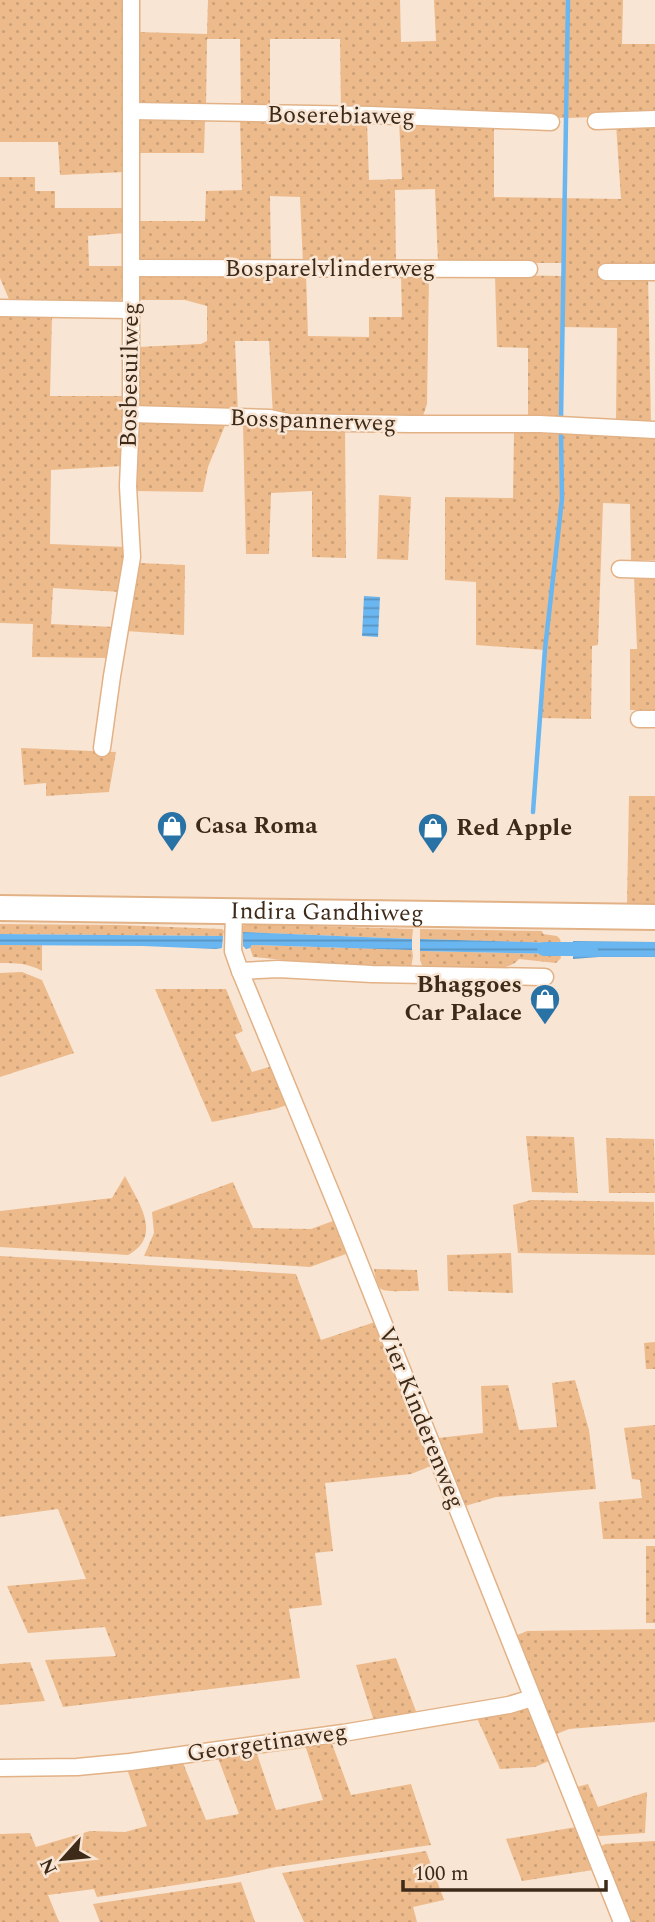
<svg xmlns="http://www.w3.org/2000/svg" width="655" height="1922" font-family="Spectral,serif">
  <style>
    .green { fill: url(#green-dots) }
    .water { fill: url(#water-rules) }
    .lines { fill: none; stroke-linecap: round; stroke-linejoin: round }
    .stream { stroke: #6ab6f0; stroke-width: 4.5 }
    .canal { stroke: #6ab6f0; stroke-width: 14 }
    .street-casing { stroke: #e2b286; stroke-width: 19 }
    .primary-casing { stroke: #e2b286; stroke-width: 28 }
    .street { stroke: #fff; stroke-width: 16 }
    .primary { stroke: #fff; stroke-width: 24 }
    .labels { text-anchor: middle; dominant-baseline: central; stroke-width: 5; stroke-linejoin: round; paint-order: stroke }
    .street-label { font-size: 24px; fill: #3d2a18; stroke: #f9e5d3 }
    .poi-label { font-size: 24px; font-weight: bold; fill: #3d2a18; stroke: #f9e5d3; text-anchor: start }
  </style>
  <defs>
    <pattern id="green-dots" width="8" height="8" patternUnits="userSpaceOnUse" patternTransform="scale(1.75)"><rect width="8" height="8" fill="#edba8b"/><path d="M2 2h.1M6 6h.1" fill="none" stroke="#cca077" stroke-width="1.8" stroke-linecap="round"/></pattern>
    <pattern id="water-rules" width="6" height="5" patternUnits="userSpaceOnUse" patternTransform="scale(1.75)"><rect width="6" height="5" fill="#6ab6f0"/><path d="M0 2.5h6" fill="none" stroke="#5894c1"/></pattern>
  </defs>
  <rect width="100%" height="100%" fill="#f9e5d3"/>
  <g class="green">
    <path d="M0,0h124v172l-64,3 -2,-33h-58z"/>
    <path d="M208,0h192l1,42 35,-1 -2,-41h189l-1,44h33v71l-89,3 -225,-7 -1,-72h-70v71h-29l-1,-71h-33l-1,68 -65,-2 -3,-6v-67l69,2z"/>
    <path d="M142,117l63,2 -1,34h-66l-1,-33z"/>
    <path d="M240,119l127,2 2,59 33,-1 -3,-58 95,4v72l127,2 -5,-75 39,-1v144h-55l48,8 3,150 -35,-2 1,-95 -54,-1 -2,92 -33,-3v-68l-31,-1 -2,-72 68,1 1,-13h-126l-3,-74 -40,1 1,73 -93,1 -3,-67 -30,-1 1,66h-133v-41h67l1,-30 36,-1z"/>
    <path d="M0,177h35v14h20v17h70v25l-37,3 1,30h36l-2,29 -3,7 -109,2 -11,-26z"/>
    <path d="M136,273h170l2,63 61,1v-20h33l-1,-43h28l-2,130 -5,15 -149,-3 -4,-75h-34l3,72 -100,-5v-61l63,-3 6,-3v-35l-22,-6h-49z"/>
    <path d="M0,315l52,1 -2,80h72v70l-71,4 -1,74 76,3 -5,45 -68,-4 -2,36 63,3 -5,31 -77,-1 1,-33 -33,-1z"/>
    <path d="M137,418l89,5 -18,44 -5,25 -68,-1z"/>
    <path d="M243,423l41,5h61l1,130 -34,-1v-66l-41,2 -2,61h-23z"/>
    <path d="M514,432l141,6v122h-24l-1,-56 -27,-1 -5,142 -6,1 -1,73 -51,-1 5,-68 -69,-5v-63l-31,-2v-83l68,1z"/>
    <path d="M379,495l32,2 -3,63 -31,-1z"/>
    <path d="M139,563l46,2 -1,70 -58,-4z"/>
    <path d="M634,576l21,1v133h-25v-61h7z"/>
    <path d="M21,748l95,4 -7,40 -63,4v-13l-22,2z"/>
    <path d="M629,796h26v108h-28z"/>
    <path d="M0,924l118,1 104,4 2,2 -1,5 -223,-2z"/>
    <path d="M248,924l165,5 -1,10 -169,-7v-6z"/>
    <path d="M420,929l122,2 1,3 14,2 3,3 1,4 -141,-4z"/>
    <path d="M0,945h42v26c-14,-8 -26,-8 -42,-8z"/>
    <path d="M252,945l160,5 1,6 -2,13h-30l-23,-5 -25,1 -80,-8 -3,-9z"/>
    <path d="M420,951l140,3 1,4 -5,5 -37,-4c-14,18 -73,10 -96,9l-3,-8z"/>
    <path d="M22,972l20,8 32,73 -74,24v-104z"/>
    <path d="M155,989h71l17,42 -8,4 17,37 20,-6 15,39 -12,4 -63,13z"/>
    <path d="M526,1136l48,1 4,56 -46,-1z"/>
    <path d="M606,1138l48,1 1,54h-46z"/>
    <path d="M125,1176c13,26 39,60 3,79l-128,-8v-36l112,-13z"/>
    <path d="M233,1182l20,46 58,1 22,-8 13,33 -36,13 -166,-11 10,-23 -2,-21z"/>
    <path d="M531,1200l123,2 1,53 -137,-2 -5,-48z"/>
    <path d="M511,1253l2,40 -65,-2 -1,-36z"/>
    <path d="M0,1256l296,18 25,66 54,-18 56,144 -20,8 -86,9 8,68 -18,2 7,52 -33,4 11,69 -237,29 -18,-47 71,-4 -11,-29 -77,6 -21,-47 79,-7 -28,-70 -58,8z"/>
    <path d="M374,1269l43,1 2,21c-9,-1 -36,3 -40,-4 -3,-5 -4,-13 -5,-18z"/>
    <path d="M655,1342v27h-9l-2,-26z"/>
    <path d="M575,1380l14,50 7,59 -100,8 -31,9 -27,-68 45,-5 -2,-47 27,-1 11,45 38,-3 -5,-44z"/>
    <path d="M655,1425v114h-52l-4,-37 43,-4 -2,-18 -8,-1 -8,-51z"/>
    <rect x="646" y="1546" width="9" height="77"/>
    <path d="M655,1629v93l-86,7 -15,6 -39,-99 12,-5z"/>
    <path d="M396,1658l21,56 -43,7 -18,-56z"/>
    <path d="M30,1662l15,39 -45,4v-41z"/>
    <path d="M526,1707l4,5 19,49 -14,6 -35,2 -24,-53z"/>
    <path d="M331,1741l20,54 60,-11 20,61 -155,22 -47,10 -132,20 -3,-8 -46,6 11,27h-59v-88l30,-1 6,14 54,-16 35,1 22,-6 -20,-57 56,-6 23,57 33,-6 -21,-56 38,-7 20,59 47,-10 -18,-55z"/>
    <path d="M588,1784l10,23 49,-15 -2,41 -45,3 -6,-2 -18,-45 1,-2z"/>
    <path d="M576,1827l17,43 -71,11 -16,-42z"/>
    <path d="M655,1841v81h-25l-30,-75 5,-3z"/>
    <path d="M426,1851l18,49 -31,7 4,15h-113l-22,-49z"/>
    <path d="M241,1882l14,40h-155l-7,-18z"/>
  </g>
  <g class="water">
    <path d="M364,596l16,1 -2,40 -16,-1z"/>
    <path d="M243,932l169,7v11l-160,-5 -2,3 -4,1 -3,-3z"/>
    <path d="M0,934l223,2 -1,12 -6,1 -73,-3 -143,-1z"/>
    <path d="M420,939l141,4 -1,11 -140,-3z"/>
    <path d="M573,941l82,1v15h-56l-26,2z"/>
  </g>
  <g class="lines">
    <g class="stream">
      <path d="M561,419l7,-419"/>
      <path d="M533,812l12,-163 17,-150 -1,-66"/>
    </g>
    <path class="canal" d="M544,949h47"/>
    <g class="street-casing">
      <g id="street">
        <path d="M131,111l240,4 180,7"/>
        <path d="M596,121l59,-2"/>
        <path d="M131,268l398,1"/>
        <path d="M606,272h49"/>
        <path d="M0,308l131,2"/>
        <path d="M131,414l139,4 18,4 122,2h130l115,6"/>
        <path d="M620,569l35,1"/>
        <path d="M639,719h16"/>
        <path d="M102,748l10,-72 20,-119 -4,-71 3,-72v-414"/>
        <path d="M234,911l-1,40 7,20 104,253 278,698"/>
        <path d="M240,971l38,-2 94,5 173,3"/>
        <path d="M0,1768l77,-1 53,-5 213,-29 166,-28 23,-7"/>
      </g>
    </g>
    <g class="primary-casing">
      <g id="primary">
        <path id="s1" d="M0,908l655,9"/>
      </g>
    </g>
    <use href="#street" class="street"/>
    <use href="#primary" class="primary"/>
  </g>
  <defs>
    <g id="shop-pin" transform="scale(1.575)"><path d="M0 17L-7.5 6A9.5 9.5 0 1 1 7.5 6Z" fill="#2972a6" stroke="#f9e5d3"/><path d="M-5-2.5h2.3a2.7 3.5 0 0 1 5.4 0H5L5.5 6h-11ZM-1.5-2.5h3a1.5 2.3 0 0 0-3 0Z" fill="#fff"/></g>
  </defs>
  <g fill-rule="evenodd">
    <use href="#shop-pin" x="172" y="826"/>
    <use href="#shop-pin" x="433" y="828"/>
    <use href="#shop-pin" x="545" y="999"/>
  </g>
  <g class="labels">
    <g class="street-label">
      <text transform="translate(341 116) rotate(1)">Boserebiaweg</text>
      <text x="330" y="269">Bosparelvlinderweg</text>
      <text transform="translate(130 375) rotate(-89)">Bosbesuilweg</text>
      <text transform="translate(313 421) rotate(2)">Bosspannerweg</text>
      <text stroke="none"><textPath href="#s1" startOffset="327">Indira Gandhiweg</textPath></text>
      <text transform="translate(421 1418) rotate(68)">Vier Kinderenweg</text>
      <text transform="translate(267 1743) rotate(-8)">Georgetinaweg</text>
    </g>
    <g class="poi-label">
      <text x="195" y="826">Casa Roma</text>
      <text x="456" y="828">Red Apple</text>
      <text x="522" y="985" text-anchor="end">Bhaggoes<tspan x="522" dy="28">Car Palace</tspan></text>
    </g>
  </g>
  <g transform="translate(63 1859) rotate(243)" stroke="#f9e5d3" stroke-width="5" paint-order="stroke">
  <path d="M0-5L12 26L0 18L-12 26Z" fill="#3d2a18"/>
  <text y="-10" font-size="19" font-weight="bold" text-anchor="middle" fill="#3d2a18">N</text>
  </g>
  <path d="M403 1880v10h203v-10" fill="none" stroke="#3d2a18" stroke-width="3.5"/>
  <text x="414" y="1880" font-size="21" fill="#3d2a18" stroke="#f9e5d3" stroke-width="5" paint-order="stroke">100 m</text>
</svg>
